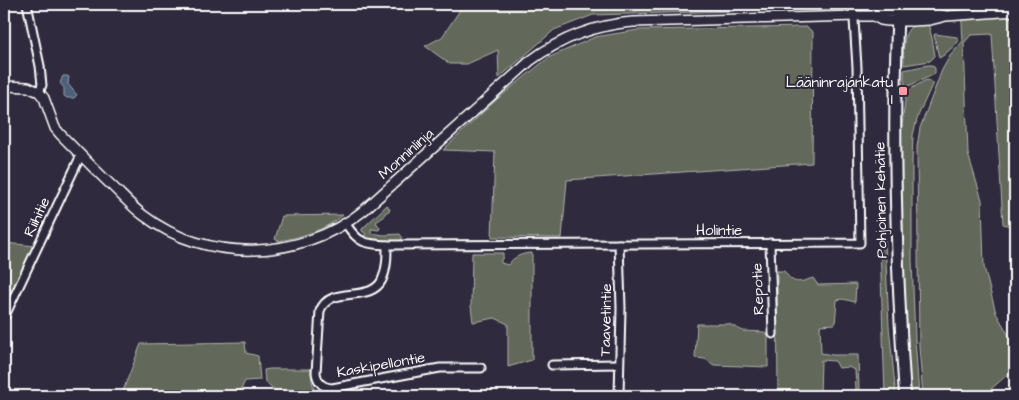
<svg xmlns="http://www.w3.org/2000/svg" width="1019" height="400" font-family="'Architects Daughter',sans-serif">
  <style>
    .green { fill: #62675a; stroke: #b0b3ac }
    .water { fill: #4e6079; stroke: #95a0af }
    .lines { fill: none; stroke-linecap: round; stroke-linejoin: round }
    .minor-casing { stroke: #fff; stroke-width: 11 }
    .tertiary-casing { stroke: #fff; stroke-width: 12 }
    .secondary-casing { stroke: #fff; stroke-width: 14 }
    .minor { stroke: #2f2a3d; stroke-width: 7 }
    .tertiary { stroke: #2f2a3d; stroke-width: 9 }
    .secondary { stroke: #2f2a3d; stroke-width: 10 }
    .poi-dot { fill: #ff9aa2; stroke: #2f2a3d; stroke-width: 2 }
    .labels { text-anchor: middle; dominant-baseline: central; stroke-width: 4; stroke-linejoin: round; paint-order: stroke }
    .poi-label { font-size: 15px; fill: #fff; stroke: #2f2a3d; text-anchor: end }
    .street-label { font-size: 15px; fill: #fff; stroke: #2f2a3d }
  </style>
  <rect width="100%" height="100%" fill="#2f2a3d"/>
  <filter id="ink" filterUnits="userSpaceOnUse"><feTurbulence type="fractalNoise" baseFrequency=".02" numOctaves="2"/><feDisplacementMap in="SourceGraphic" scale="10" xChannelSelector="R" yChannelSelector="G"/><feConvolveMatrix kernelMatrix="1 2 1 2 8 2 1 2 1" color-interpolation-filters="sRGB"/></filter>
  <g filter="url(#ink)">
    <g class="green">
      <path d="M464,4h269l1,7 -141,4 -39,15 -55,48 -1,-28 -31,14h-17l-25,-18 17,-9z"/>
      <path d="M936,4h79v223l-12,-3 -11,-190 -21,1 -7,8 4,111 14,46 2,67 12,46 19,33v22l-32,28h-60l-4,-49 -2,-200 3,-19 22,-58 8,-14 13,-15 -2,-34 -22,1z"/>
      <path d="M928,24l4,14 3,18 -5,5 -26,4c0,-12 -4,-36 12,-40 3,-1 8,-1 12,-1z"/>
      <path d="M806,27l7,5 -1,131 -245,17 -5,58 -70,-1 3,-85 -52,-2 53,-50 52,-42 47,-21 43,-7z"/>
      <path d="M935,34l22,3 2,4 -15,14 -5,3 -5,-23z"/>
      <path d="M928,65h4l3,3v5l-2,2 -27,12 -2,-6v-11z"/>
      <path d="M928,80l4,3v2l-14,31 -5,19 -1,26v100l3,77 4,58h-10l-6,-109 -3,-120 1,-32 5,-43 18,-11z"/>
      <path d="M387,205l3,5 -6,4 1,2 -9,6 4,6 -1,2 -8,-1v4l13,2 16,-1 2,3 -1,5 -32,-1 -9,-5h4l2,-2 -4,-3v-2z"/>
      <path d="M343,215c-18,15 -41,22 -64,26l-4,-2 7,-23z"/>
      <path d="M885,240l4,86 7,70h-11l-5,-151z"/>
      <path d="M4,243l32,3 -32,67z"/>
      <path d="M472,253h31v5l-2,1v4l7,2c5,-8 15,-12 24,-12v107l-24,7v-43l-13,-6 -22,4 -2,-16z"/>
      <path d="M777,271h7c10,14 14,12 29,7l5,7 38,-1 -1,18 -12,-3 -6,1 -2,24 -15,1 1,28 12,2h25l1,36 -3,-1 -1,-20 -7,-3 -9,1 -4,-7 -14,-1 -1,36h-42z"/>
      <path d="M697,324h32l14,7 21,1 4,3v32l-54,-2 -9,-6 -10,-1z"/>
      <path d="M245,342l1,11 12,3 2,24 -15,1 -7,15h-117l20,-52z"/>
      <path d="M270,369h41l1,12 4,15h-33l-18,-14 -1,-12z"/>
    </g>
    <path class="water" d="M63,76h4l2,1 -1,7 9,11 -3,3h-7l-3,-2v-8l-4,-5z"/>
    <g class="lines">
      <g class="minor-casing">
        <g id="minor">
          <path d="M27,4l13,62 2,19 -3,7"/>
          <path d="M346,224c12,19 19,20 41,21l473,-2 -3,-176 -4,-63"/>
          <path d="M770,243l3,91"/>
          <path d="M387,245c0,12 0,24 -5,35 -12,24 -52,4 -62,31l-4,62c2,10 6,14 16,15l108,-20h41"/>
          <path d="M4,318l77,-163"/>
          <path d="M552,365l67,-1"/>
          <path d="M619,396l2,-88 -2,-64"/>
        </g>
      </g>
      <g class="tertiary-casing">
        <g id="tertiary">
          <path d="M874,16l7,-4 48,1 14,2"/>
          <path d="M4,86l24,1 11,5 5,6 11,30 6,7c16,16 32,33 49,49 11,10 21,22 33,31 64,49 157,46 220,-4l167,-150c31,-23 64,-36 103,-39l225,-6h16l7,4 7,1h24l18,-1 16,-4 69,-5"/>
        </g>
      </g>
      <g class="secondary-casing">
        <path id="secondary" d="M898,4c-6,131 -2,261 7,392"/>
      </g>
      <use href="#minor" class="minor"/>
      <use href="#tertiary" class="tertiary"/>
      <use href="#secondary" class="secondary"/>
    </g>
  </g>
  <rect class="poi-dot" x="898" y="86" width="10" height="10" rx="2.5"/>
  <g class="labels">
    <g class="poi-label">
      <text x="893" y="82">Lääninrajankatu<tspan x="893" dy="17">I</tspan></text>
    </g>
    <g class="street-label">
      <text transform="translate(406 154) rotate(-42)">Monninlinja</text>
      <text transform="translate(881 200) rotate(-91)">Pohjoinen kehätie</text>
      <text transform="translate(37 217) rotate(-65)">Riihitie</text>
      <text x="719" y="230">Holintie</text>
      <text transform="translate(758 289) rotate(-92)">Repotie</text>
      <text transform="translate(606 320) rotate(-89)">Taavetintie</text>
      <text transform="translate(381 365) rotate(-10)">Kaskipellontie</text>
    </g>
  </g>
  <rect width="1019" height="400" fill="none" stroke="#2f2a3d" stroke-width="20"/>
  <rect x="10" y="10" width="999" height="380" fill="none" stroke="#fff" stroke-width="2" filter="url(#ink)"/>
</svg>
